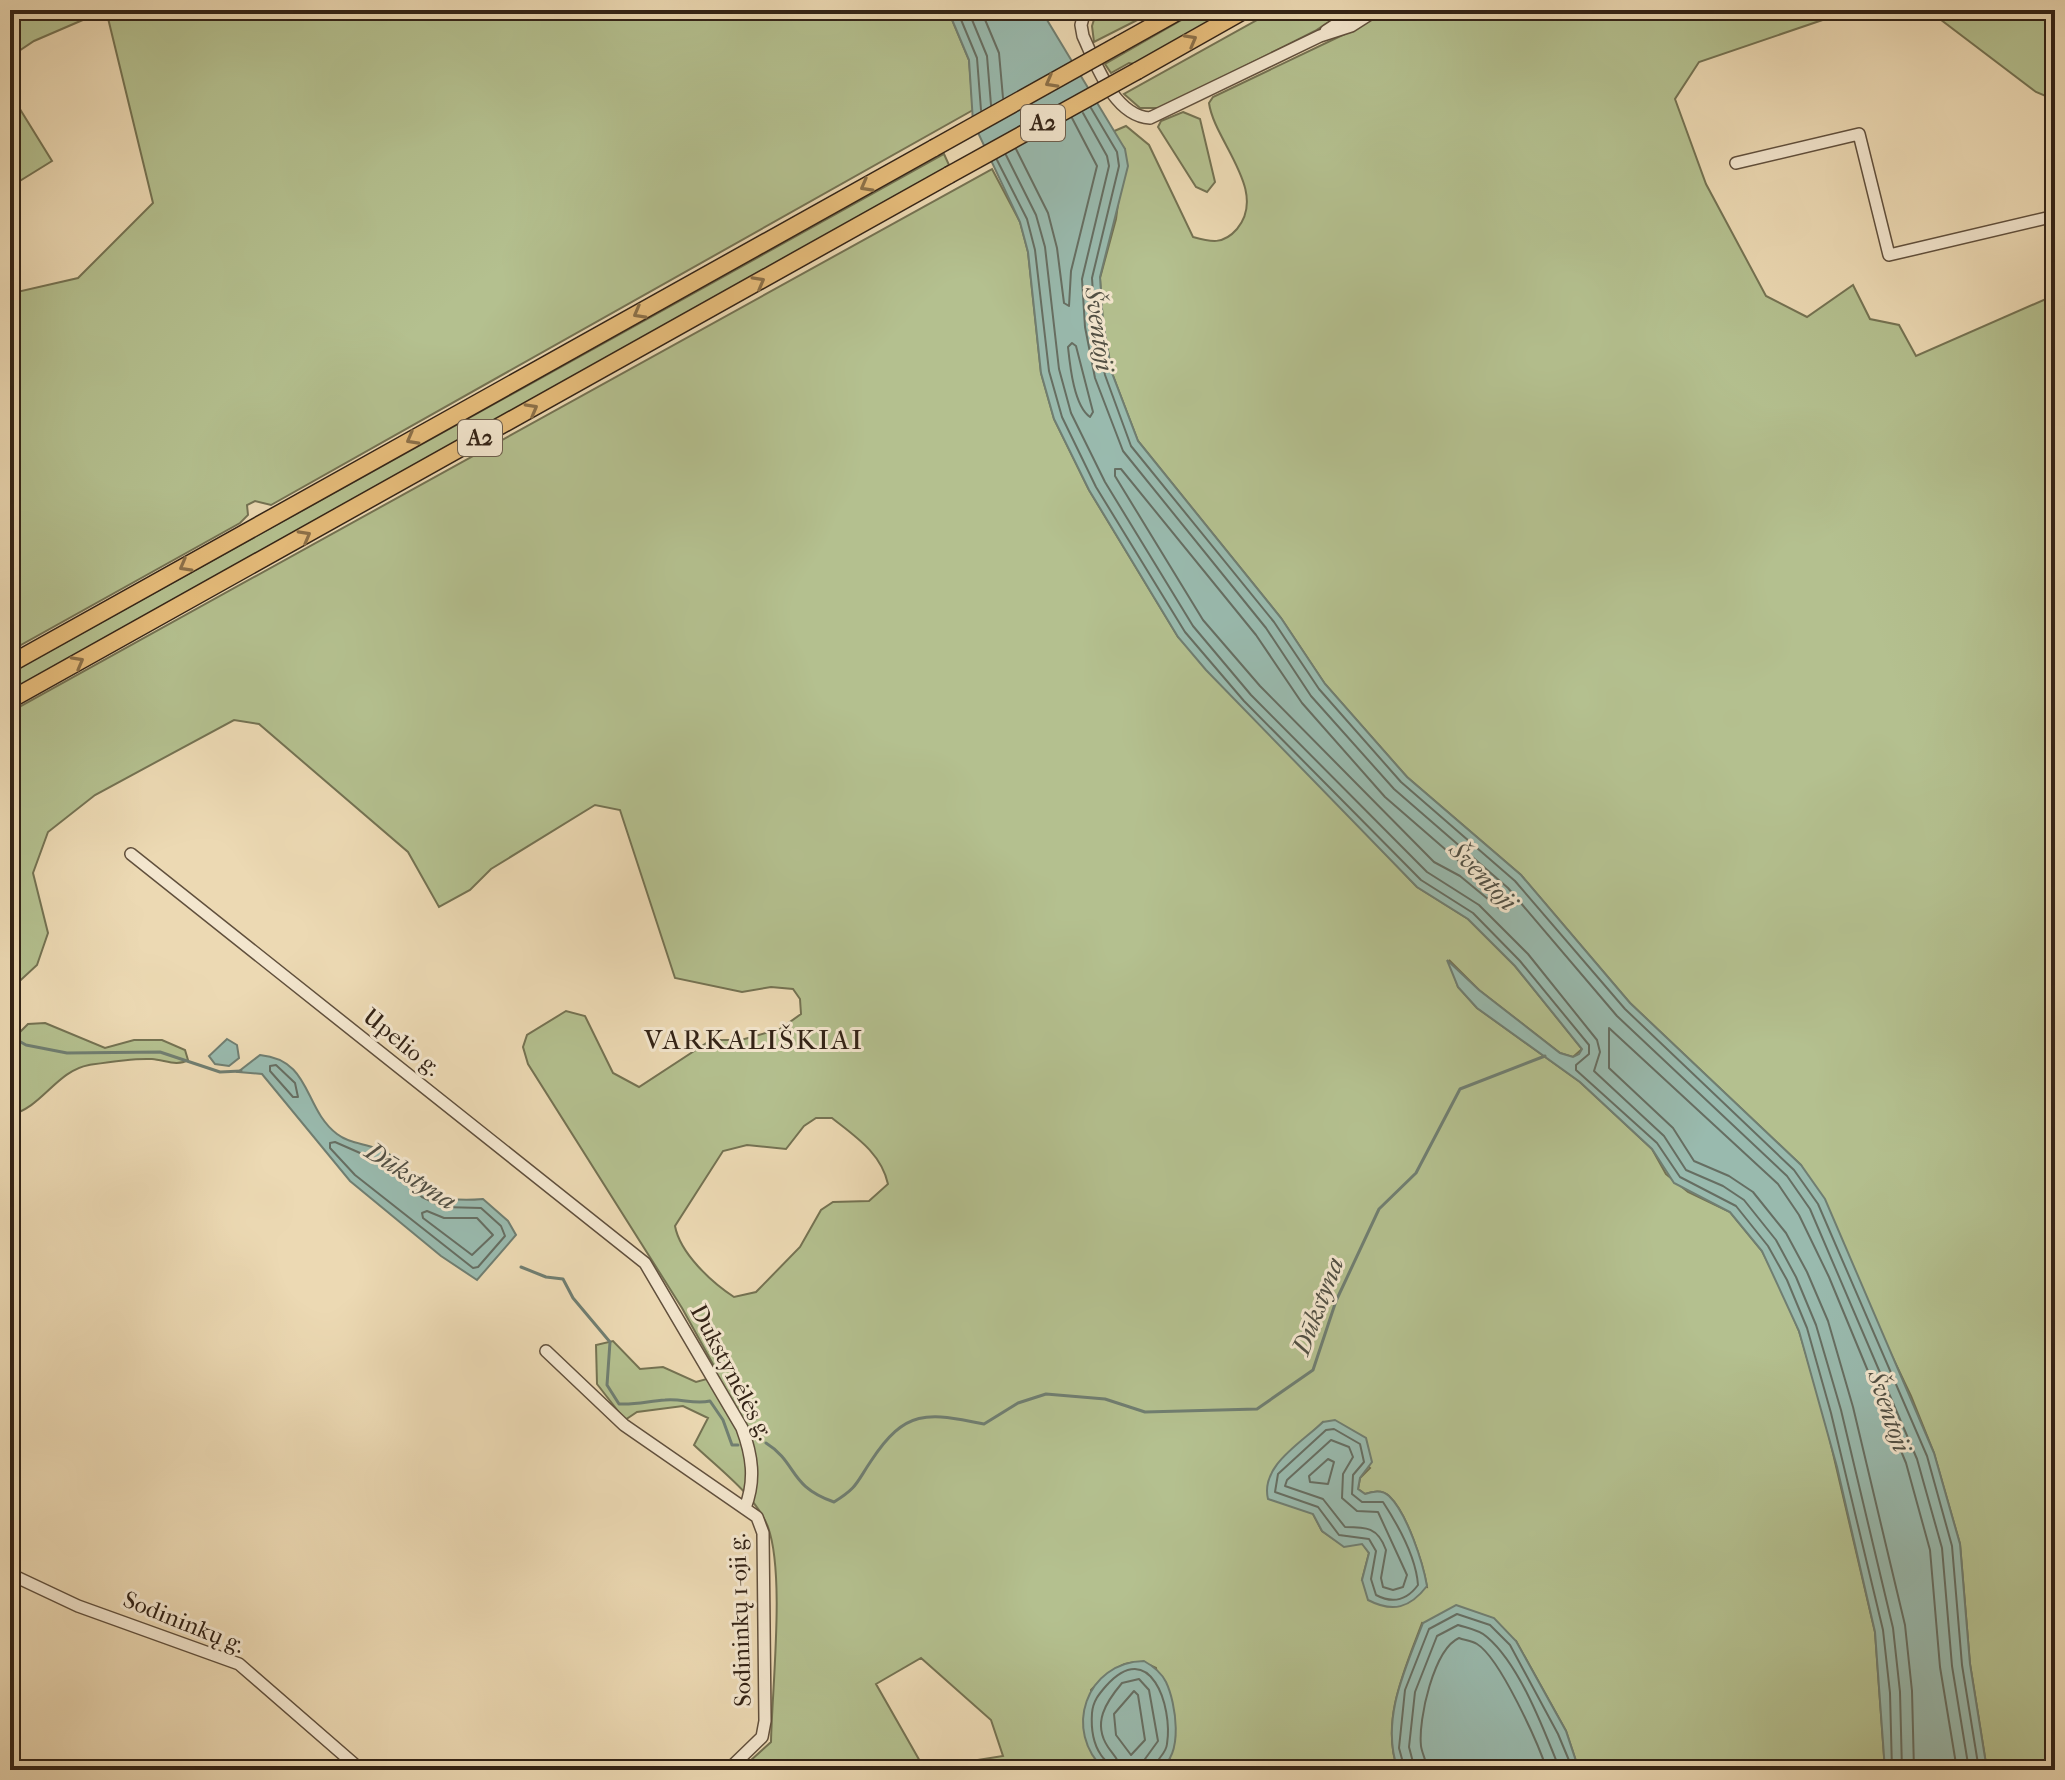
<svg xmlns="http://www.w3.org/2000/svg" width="2065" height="1780" font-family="'IM FELL French Canon',serif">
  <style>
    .green { fill: #b4c08f; stroke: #747252; stroke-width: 2; fill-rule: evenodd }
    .water { fill: #99baae; stroke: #707e71; stroke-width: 2 }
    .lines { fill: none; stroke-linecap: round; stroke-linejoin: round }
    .shore { stroke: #666e62; stroke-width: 2 }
    .stream { stroke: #707e71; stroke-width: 3 }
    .minor-casing { stroke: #61503d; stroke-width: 14 }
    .highway-casing { stroke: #332316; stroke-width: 19 }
    .minor { stroke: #f3e6ce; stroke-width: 11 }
    .highway { stroke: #e6bc7a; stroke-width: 16 }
    .highway-bridge-casing { stroke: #332316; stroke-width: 19; stroke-linecap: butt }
    .highway-bridge { stroke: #e6bc7a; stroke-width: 16 }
    .oneway { stroke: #8c7048 }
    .labels { text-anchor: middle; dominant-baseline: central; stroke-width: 6; stroke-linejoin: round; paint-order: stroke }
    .shield { fill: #f3e6ce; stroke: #6d5e4d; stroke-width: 2 }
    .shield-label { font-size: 22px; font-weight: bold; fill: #332316 }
    .street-label { font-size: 24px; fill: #332316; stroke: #f3e6ce }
    .water-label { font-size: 26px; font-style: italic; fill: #525044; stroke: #f3e6ce }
    .quarter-label { font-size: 28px; letter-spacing: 2px; fill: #332316; stroke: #f3e6ce }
  </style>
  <rect width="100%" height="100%" fill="#ecd9b3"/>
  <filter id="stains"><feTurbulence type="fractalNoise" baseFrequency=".0025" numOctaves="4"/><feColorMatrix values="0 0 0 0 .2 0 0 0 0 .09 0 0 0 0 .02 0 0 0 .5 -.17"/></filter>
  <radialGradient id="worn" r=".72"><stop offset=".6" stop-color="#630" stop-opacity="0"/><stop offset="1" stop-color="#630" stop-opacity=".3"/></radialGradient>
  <g class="green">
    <path d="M10,10h938l21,50 4,50 -702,395 -16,-4 -8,4 1,10 -8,8 -230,128v-361l3,3 65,-15 75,-75 -47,-193 -72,31 -24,16z"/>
    <path d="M1097,10h60l-63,32 -2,-16z"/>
    <path d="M1199,10h32l-97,54 -5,-1 -18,10 -6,-9z"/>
    <path d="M1275,10h72l-32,21 -154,77h-21l-16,-14z"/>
    <path d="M1384,10h468l-153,52 -24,37 31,85 60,112 41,21 46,-32 17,34 29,6 17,31 139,-61v1475h-68l-17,-106 -10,-120 -26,-91 -23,-57 -110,-231 -171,-162 -109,-128 -114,-98 -82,-93 -44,-66 -143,-177 -26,-68 -9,-49 -3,-46 16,-59 9,-70 -13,-17 14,-6 23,19 44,92c18,5 30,8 44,-8 32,-38 -23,-88 -28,-126l4,-6 138,-66z"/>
    <path d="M1928,10h127v90l-19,-8z"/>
    <path d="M10,93l42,68 -42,26z"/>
    <path d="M1183,112l17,7 15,63 -8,10 -11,-5 -38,-60 3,-6z"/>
    <path d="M944,154l5,11 -9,7 -930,520v-19z"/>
    <path d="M992,169l28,53 8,30 13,121 13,46 35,71 89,147 239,250 51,32 47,47 67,83 -9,8 -13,-4 -81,-63 -30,-30 9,27 19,21 103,74 72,67 14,25 22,18 42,20 32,39 17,33 20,47 25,84 51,217 10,138h-301l-8,-9 -10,-30 -50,-90 -94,-18c-17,46 -42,98 -24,147h-240l12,-10 -14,-92c-28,-15 -45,2 -65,22l4,71 10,9h-135l8,-10 25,-4 -12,-36 -70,-62 -45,26 49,86h-185l31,-28c1,-54 14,-168 -3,-215 -12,-31 -50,-59 -74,-82l14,-27 -25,-12 -46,6 -12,8 -28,-36 -1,-39 17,-4 27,28 23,-2 33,15 11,-3 6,-15 -31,-56 -154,-244 -5,-17 4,-12 39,-24 19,5 28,57 26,14 72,-47h30l39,-11 21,-15 -1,-15 -7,-10 -22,-2 -29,5 -67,-14 -55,-168 -25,-5 -104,64 -21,21 -31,17 -31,-55 -149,-128 -25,-4 -139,75 -47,37 -15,41 15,60 -11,32 -27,25v-278zM816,1118h16c24,19 49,35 56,66l-19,17 -36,1 -12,8 -21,37 -44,45 -22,5c-23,-15 -54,-44 -59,-71l48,-75 24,-6 39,4 18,-23zM1323,1422l47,46 -10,10 -2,11 7,5c8,-3 17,-5 24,2 18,17 34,67 38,91l-65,-7 7,-27 -7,-10 -18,3 -22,-15 -9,-17 -13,-70z"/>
    <path d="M45,1023l60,25 29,-8h28l23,10 3,10c-11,7 -23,0 -36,-1 -20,-1 -44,3 -63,6 -33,6 -47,43 -79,50v-73l18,-18z"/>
  </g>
  <g class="water">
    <path d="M948,10h93l84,139 3,17 -28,111 3,47 9,49 26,68 143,177 44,66 82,93 114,98 109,128 171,162 24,34 109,254 26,91 10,120 17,106h-102l-10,-138 -38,-165 -38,-136 -37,-80 -32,-39 -56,-29 -22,-34 -72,-67 -103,-74 -19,-21 -11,-27 32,30 81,63 13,4 6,-3 3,-5 -67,-83 -47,-47 -51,-32 -211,-217 -28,-33 -89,-147 -35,-71 -13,-46 -13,-121 -8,-30 -47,-100 -4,-62z"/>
    <path d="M227,1039l10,6 2,13 -10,8 -14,-2 -6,-8z"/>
    <path d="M260,1055c52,5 43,53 77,79 13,10 27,9 41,15 51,20 30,57 105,50l25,22 8,14 -39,45 -36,-24 -91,-75 -88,-107 -24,-2z"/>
    <path d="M1335,1420l31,18 6,24 -12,16 -2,11 7,5c8,-3 17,-5 24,2 18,17 34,67 38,90 -17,22 -34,27 -59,14l-6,-20 7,-27 -7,-9 -18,3 -22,-16 -9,-17 -45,-15c-8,-33 33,-56 55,-77z"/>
    <path d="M1456,1605l38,13 22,23 50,90 10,30 8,9h-186c-18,-49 7,-101 25,-147z"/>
    <path d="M1144,1661c9,5 17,11 22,21 10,21 18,73 -6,86 -12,7 -40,2 -55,2 -43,-39 -19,-108 39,-109z"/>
  </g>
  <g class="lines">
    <g class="shore">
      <path d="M957,10l20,48 4,52"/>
      <path d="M968,10l19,46 4,49"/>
      <path d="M981,10l18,43 4,45"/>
      <path d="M1091,108l26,44 2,14 -27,112 3,47 10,50 26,71 143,176 45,67 82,93 114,99 110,128 169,161 24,34 109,252 25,90 10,119 17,105"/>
      <path d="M1083,113l24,43 2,10 -27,113 3,48 10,51 28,73 143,177 45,68 83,93 114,99 109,128 170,160 23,33 107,250 25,89 10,118 17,104"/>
      <path d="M1016,149l32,64 9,35 7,55 5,3 2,-35 26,-105 -25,-48"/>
      <path d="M1006,155l30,60 9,32 14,122 12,44 34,69 88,144 58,69 176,177 52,33 49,49 69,86 3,12 -6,19 70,65 22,34 37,16 21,14 32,40 20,37 20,48 25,85 52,218 7,64 2,78"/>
      <path d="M997,160l30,59 8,31 14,121 13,46 34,70 89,145 59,69 177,179 52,33 47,48 69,84v9l-13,11v5l81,73 23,34 56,29 32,40 19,34 20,48 24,85 52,217 7,63 2,77"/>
      <path d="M1072,343l4,3 17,66 -3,5c-16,-11 -20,-51 -22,-70z"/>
      <path d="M1115,469h6l135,166 46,68 83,94 114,99 7,8 -1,4 -5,1 -40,-33 -26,-14 -174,-176 -57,-66 -88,-144z"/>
      <path d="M276,1065l19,18 3,14h-5l-23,-26v-5z"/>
      <path d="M335,1142l57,25 30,30 21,10 38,1 20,18 4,10 -27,31 -5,1 -118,-93 -25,-27v-5z"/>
      <path d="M427,1211l17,7h33l16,17 -21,20 -49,-37 -1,-5z"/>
      <path d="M1334,1429l26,15 4,18 -11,13 -1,19 10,8h21c15,23 33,54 35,83 -11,15 -25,19 -42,10l-5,-16 5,-28 -7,-12 -30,-4 -21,-28 -43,-15 3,-18 48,-44z"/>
      <path d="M1331,1440l18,7 4,10 -10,17 -1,24 15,13 21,1 29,63 -4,12 -10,3 -10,-3 -2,-9 5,-28c-8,-23 -20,-23 -41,-23l-22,-28 -38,-13 2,-6z"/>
      <path d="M1328,1459l6,3 -6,22 -18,-2 -1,-6z"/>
      <path d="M1134,1691l4,4 7,45 -14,15 -15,-20 -2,-21z"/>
      <path d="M1110,1770c-1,-8 -5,-9 -9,-15 -9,-13 -10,-28 -9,-42 1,-12 7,-19 14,-27 44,-49 67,20 61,58 -1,11 -12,15 -13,26"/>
      <path d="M1120,1770c-1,-11 -6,-14 -12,-23 -16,-24 -2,-45 14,-64l17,-4 10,11 9,51 -13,18 -1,11"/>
      <path d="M1405,1770l-6,-22 6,-58 24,-61 28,-15 33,11 20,20 48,89 15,36"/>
      <path d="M1415,1770l-6,-23 6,-55 22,-56 21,-11c9,3 22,5 29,12 33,28 57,93 73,133"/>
      <path d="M1427,1770c0,-9 -5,-16 -6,-24 -3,-27 13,-97 38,-108 5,2 13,3 18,6 23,14 61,99 70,126"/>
      <path d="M1914,1770l-2,-79 -7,-66 -52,-218 -25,-86 -21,-49 -21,-39 -33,-41 -24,-16 -35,-15 -21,-33 -64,-60v-40l169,156 21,31 30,62 77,186 24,87 10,117 17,103"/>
    </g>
    <g class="stream">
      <path d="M10,1036l16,9 41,8 93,-1 60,20 21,-1"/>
      <path d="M521,1267l25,10 17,2 10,19 37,44 -3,43 12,19c17,1 30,-3 46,-4 16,-2 29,5 45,1l13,19 9,25h6"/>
      <path d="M766,1443c32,20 22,43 68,59 24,-15 22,-19 37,-41 34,-52 56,-49 113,-37l34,-21 28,-9 59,5 40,13 112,-3 56,-39 23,-69 43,-92 37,-36 44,-84 85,-33"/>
    </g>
    <g class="minor-casing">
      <g id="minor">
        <path d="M1085,10l-4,15 2,11c13,28 31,80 67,82l170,-82 31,-10 25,-16"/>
        <path d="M1326,31l32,-21"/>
        <path d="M1736,163l123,-29 30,121 166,-39"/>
        <path d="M131,854l514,409 97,165c10,27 14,52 3,80"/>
        <path d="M546,1351l78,74 133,92 6,16 2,188 -3,16 -34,33"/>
        <path d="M10,1574l68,32 161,58 122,106"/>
      </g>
    </g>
    <g class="highway-casing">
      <g id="highway">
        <path d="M1120,44l61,-34"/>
        <path d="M1137,71l108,-61"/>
        <path d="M10,664l924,-516"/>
        <path d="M10,700l939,-525"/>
      </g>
    </g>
    <use href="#minor" class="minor"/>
    <use href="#highway" class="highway"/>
    <g class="highway-bridge-casing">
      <g id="highway-bridge">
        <path d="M934,148l186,-104"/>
        <path d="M949,175l188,-104"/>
      </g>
    </g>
    <use href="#highway-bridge" class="highway-bridge"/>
  </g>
  <defs><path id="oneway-chevron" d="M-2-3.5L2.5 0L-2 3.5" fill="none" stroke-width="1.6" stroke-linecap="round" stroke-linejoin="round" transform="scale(2)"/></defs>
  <g class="oneway">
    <use href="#oneway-chevron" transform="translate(1191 40) rotate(-29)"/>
    <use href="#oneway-chevron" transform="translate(1051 82) rotate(151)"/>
    <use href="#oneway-chevron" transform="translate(866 186) rotate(151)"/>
    <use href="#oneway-chevron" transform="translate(759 282) rotate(-29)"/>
    <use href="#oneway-chevron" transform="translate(639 313) rotate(151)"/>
    <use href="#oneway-chevron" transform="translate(532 409) rotate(-29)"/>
    <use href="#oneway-chevron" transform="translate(412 439) rotate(151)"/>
    <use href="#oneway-chevron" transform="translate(305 536) rotate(-29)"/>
    <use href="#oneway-chevron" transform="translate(185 566) rotate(151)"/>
    <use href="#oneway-chevron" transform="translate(78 662) rotate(-29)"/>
  </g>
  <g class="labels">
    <g class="shield">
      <rect x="1021" y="105" width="44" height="36" rx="6"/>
      <rect x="458" y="420" width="44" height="36" rx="6"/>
    </g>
    <g class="shield-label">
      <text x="1043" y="123">A2</text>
      <text x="480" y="438">A2</text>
    </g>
    <g class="street-label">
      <text transform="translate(402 1042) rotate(39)">Upelio g.</text>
      <text transform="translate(732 1372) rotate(62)">Dukstynėlės g.</text>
      <text transform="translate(740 1620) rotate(-92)">Sodininkų 1-oji g.</text>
      <text transform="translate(184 1622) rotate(22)">Sodininkų g.</text>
    </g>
    <g class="water-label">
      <text transform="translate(1099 329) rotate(82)">Šventoji</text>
      <text transform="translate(1483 876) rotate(46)">Šventoji</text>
      <text transform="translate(411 1176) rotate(33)">Dūkstyna</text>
      <text transform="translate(1318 1306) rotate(-69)">Dūkstyna</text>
      <text transform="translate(1889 1411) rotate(71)">Šventoji</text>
    </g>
    <g class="quarter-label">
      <text x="754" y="1039">VARKALIŠKIAI</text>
    </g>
  </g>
  <rect width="2065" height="1780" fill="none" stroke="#ecd9b3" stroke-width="40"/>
  <rect x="12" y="12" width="2041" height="1756" fill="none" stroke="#332316" stroke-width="4"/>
  <rect x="20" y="20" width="2025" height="1740" fill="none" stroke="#332316" stroke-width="2"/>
  <rect width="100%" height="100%" filter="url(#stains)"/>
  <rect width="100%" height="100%" fill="url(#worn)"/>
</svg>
